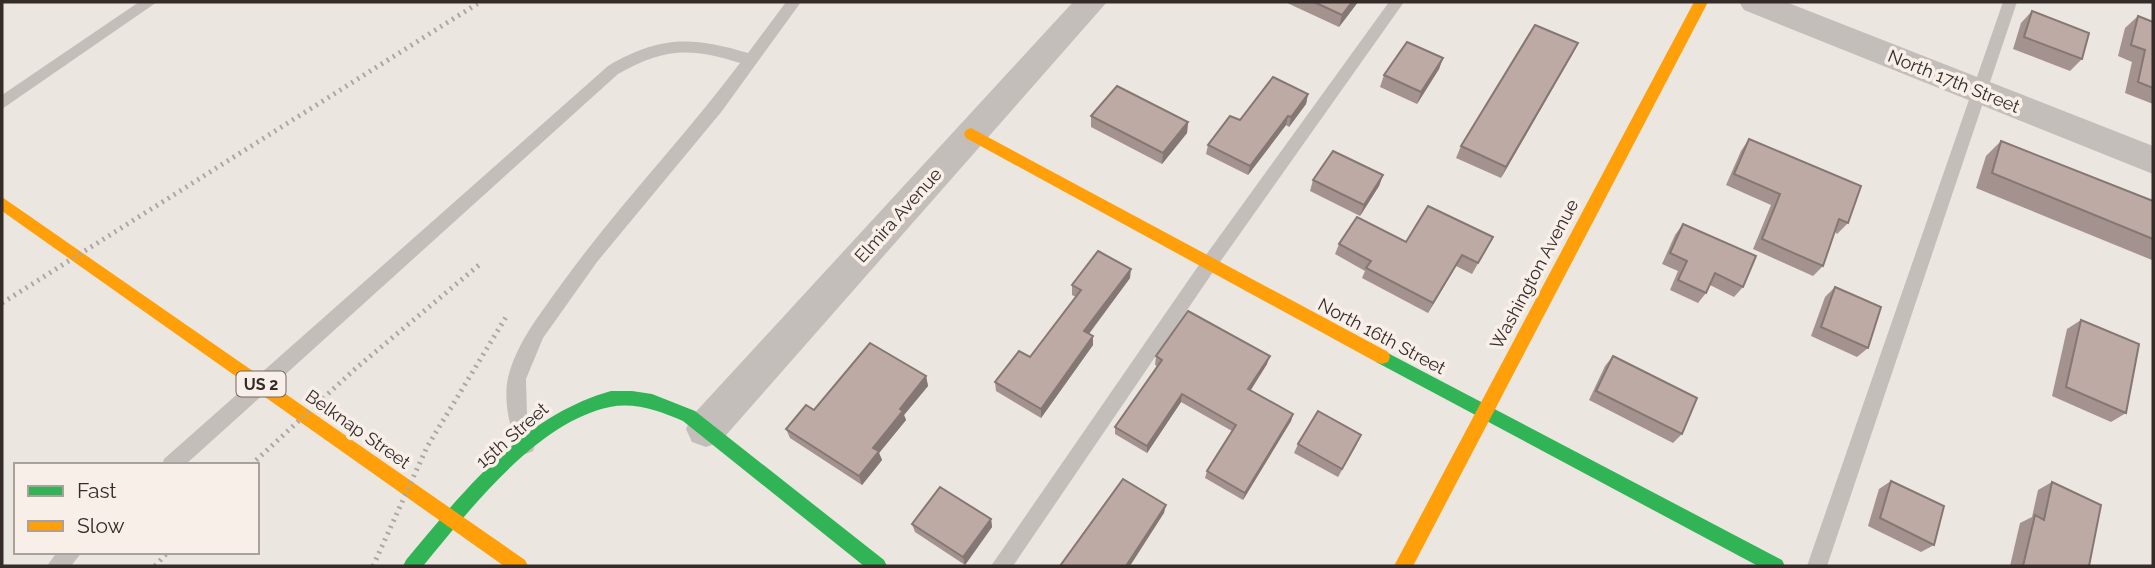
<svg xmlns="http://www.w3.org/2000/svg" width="2155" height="568" font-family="Raleway,sans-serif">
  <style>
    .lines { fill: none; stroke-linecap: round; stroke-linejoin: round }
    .lane { fill: #c4beba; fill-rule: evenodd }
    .street { fill: #c4beba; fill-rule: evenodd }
    .fast { fill: #30b455; fill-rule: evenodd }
    .slow { fill: #ff9f0a; fill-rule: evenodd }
    .rail { stroke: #aca7a4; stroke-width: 5; stroke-dasharray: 2 5; stroke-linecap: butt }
    .wall { fill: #a3928d }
    .shaded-wall { fill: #857773 }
    .building { fill: #beaaa4; stroke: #857773; stroke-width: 2 }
    .labels { text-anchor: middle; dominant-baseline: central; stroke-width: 7; stroke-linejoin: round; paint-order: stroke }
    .shield { fill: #f8f0e8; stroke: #706662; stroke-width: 2 }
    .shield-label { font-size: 16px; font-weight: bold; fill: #352b28 }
    .street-label { font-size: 18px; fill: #352b28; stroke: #f8f0e8 }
  </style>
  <rect width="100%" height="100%" fill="#ece6e0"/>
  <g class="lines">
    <g class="lane">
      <path d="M139,2h18l-155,107v-14z"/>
      <path d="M786,2h15l-79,109 -125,151 -54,76 -17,41 1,35 8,31 -2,6 -7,3 -7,-3c-9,-20 -16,-51 -11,-73 8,-34 32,-64 52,-92 56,-78 123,-147 180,-223 -49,-16 -77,-15 -122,11l-433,391h-23l2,-6 444,-393c51,-30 83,-30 140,-13z"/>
      <path d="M1389,2h15l-189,267 -202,297h-22l212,-307z"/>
      <path d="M2003,2h14l-190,564h-20z"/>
      <path d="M57,552h25l-11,14h-24z"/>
    </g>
    <g class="street">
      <path d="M1073,2h34l-387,440 -14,5 -14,-5 -6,-13 6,-13z"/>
      <path d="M1739,2h47l367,144v28l-409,-164z"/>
    </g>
    <g class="fast">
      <path d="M1382,350l400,210 3,6h-27l-382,-204 -2,-5 2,-5z"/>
      <path d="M611,391h21l20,3 43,17 189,149 3,6h-23l-181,-145c-23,-10 -48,-19 -73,-14 -74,15 -141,104 -187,159h-20l3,-6c57,-68 116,-144 205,-169z"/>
    </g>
    <g class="slow">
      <path d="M1694,2h14l-295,564h-19z"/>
      <path d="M971,128l417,224 2,5 -2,5 -6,2 -6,-2 -410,-224 -2,-4 2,-4z"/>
      <path d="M2,197l523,363 3,6h-24l-502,-355z"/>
    </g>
    <g class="rail">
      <path d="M2,303l478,-301"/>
      <path d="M251,465l104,-96 124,-104"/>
      <path d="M155,566l13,-14"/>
      <path d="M373,566l54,-119 79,-130"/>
    </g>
  </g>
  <g class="wall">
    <path d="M1285,2h73l-19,25z"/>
    <path d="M2032,11l50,48 -12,12 -57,-22 8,-26z"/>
    <path d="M2138,16l15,6v82l-28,-11 7,-31 -14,-6 7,-28z"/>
    <path d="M1578,43l-77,135 -45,-20 5,-12z"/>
    <path d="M1443,58l-4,11 -22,35 -37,-17 4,-12z"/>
    <path d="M1308,94l-2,10 -17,23 -3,-2 -38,50 -42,-21 2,-9z"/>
    <path d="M1091,116l97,6 -1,11 -25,31 -71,-37z"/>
    <path d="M1749,139l99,84 -11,11 -2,-2 -12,34 -10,10 -60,-27 18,-44 -45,-20 15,-34z"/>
    <path d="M2001,141l152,60v58l-1,1 -176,-72 10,-32z"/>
    <path d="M1383,175l-4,11 -19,30 -50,-25 3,-11z"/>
    <path d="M1683,224l60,63 -9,10 -24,-12 -4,8 -8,10 -28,-13 8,-19 -16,-7 13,-29z"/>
    <path d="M1493,237l-21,37 -16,-8 -28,47 -66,-35 3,-7 -30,-17 4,-10z"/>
    <path d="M1130,278l-41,56 4,11 -52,73 -45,-27 -1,-9 35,-25 46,-60 -4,-2v-10z"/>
    <path d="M1835,287l33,61 -11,9 -46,-21 14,-39z"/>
    <path d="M2081,320l45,93 -15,9 -59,-26 15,-67z"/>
    <path d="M1156,356l111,8 -16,26 42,24 -2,7 -48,79 -38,-22 2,-7 25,-40 -51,-29 -34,51 -32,-19v-7l42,-61 -2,-1z"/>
    <path d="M1613,356l69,78 -9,9 -84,-43 16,-34z"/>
    <path d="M926,376l2,10 -24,29 2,5 -27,33 3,7 -20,25 -72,-47 -4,-9 28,-19z"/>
    <path d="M1298,444h59l-19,33 -44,-24z"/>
    <path d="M1891,481l43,64 -13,7 -53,-26 11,-37z"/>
    <path d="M2052,482l37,84h-79l10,-43 12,-6 6,-27z"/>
    <path d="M991,519l1,8 -27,38 -50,-33 -3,-8z"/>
  </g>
  <g class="shaded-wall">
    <path d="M1352,2h6l-19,25 3,-12z"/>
    <path d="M1578,43l-6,12 -71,123 5,-11z"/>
    <path d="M1443,58l-4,11 -22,35 4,-12z"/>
    <path d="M1308,94l-2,10 -17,23 2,-10z"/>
    <path d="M1288,116l-2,9 -38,50 2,-9z"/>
    <path d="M1188,122l-1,11 -25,31 1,-11z"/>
    <path d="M1383,175l-4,11 -19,30 4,-11z"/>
    <path d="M1462,255l-6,11 -28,47 5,-10z"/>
    <path d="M1131,269l-1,9 -46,62v-9z"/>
    <path d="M1093,336v9l-52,73v-9z"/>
    <path d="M1270,356l-3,8 -21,33 2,-8z"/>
    <path d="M926,376l2,10 -24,29 2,5 -27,33 3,7 -20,25 -3,-9 14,-28 27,-39z"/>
    <path d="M1182,394l-1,8 -34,51v-7z"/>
    <path d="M1293,414l-2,7 -48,79 2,-7z"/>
    <path d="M1166,505l-2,8 -34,53h-4z"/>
    <path d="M991,519l1,8 -27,38 -2,-8z"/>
  </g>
  <g class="building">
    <path d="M1314,2h38l-10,13z"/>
    <path d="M2032,11l57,22 -7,26 -58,-22z"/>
    <path d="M2138,16l15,6v66l-15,-6 7,-32 -14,-5z"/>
    <path d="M1535,25l43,18 -72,124 -45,-21z"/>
    <path d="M1407,42l36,16 -22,34 -37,-17z"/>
    <path d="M1273,77l35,17 -17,23 -3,-1 -38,50 -42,-21 22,-29 10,4z"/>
    <path d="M1117,86l71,36 -25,31 -72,-37z"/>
    <path d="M1749,139l112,47 -13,37 -9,-4 -16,47 -61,-27 18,-45 -46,-20z"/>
    <path d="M2001,141l152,60v38l-161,-66z"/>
    <path d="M1333,151l50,24 -19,30 -51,-25z"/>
    <path d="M1428,206l65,31 -15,26 -16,-8 -29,48 -67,-35 5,-7 -32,-17 18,-27 49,25z"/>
    <path d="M1683,224l73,32 -13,31 -28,-14 -9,20 -28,-13 9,-19 -17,-8z"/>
    <path d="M1098,251l33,18 -47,62 9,5 -52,73 -46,-27 24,-31 11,6 51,-67 -9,-5z"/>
    <path d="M1835,287l46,20 -13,41 -47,-21z"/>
    <path d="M1188,311l82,45 -22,33 45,25 -48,79 -38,-22 29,-46 -54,-31 -35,52 -32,-19 47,-67 -6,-4z"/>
    <path d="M2081,320l58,24 -13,69 -60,-26z"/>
    <path d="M870,343l56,33 -26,33 3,2 -30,37 6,3 -20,25 -73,-47 20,-24 8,5z"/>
    <path d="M1613,356l84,42 -15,36 -86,-43z"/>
    <path d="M1318,411l43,24 -19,34 -44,-25z"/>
    <path d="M1123,479l43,26 -40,61h-66z"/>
    <path d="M1891,481l53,25 -10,39 -54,-27z"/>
    <path d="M2052,482l49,23 -12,61h-66l12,-51 9,5z"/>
    <path d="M940,487l51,32 -28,38 -51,-33z"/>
  </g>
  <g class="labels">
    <rect class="shield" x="236.5" y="371.5" width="49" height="25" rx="5"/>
    <g class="shield-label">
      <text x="261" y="384">US 2</text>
    </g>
    <g class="street-label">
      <text transform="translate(1954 81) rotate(22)">North 17th Street</text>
      <text transform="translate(898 215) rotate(-48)">Elmira Avenue</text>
      <text transform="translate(1534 274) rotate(-62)">Washington Avenue</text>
      <text transform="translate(1382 336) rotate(28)">North 16th Street</text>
      <text transform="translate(358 429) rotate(35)">Belknap Street</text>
      <text transform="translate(512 435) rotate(-41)">15th Street</text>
    </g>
  </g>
  <rect width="2155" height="568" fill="none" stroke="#352b28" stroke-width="7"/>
  <rect x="14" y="463" width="245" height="91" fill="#f8f0e8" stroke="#aaa19b" stroke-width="2"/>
  <rect x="28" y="486" width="35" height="10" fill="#30b455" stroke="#aaa19b" stroke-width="2"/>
  <text x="77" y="498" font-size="21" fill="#352b28">Fast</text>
  <rect x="28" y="521" width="35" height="10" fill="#ff9f0a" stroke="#aaa19b" stroke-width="2"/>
  <text x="77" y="533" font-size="21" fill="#352b28">Slow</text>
</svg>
